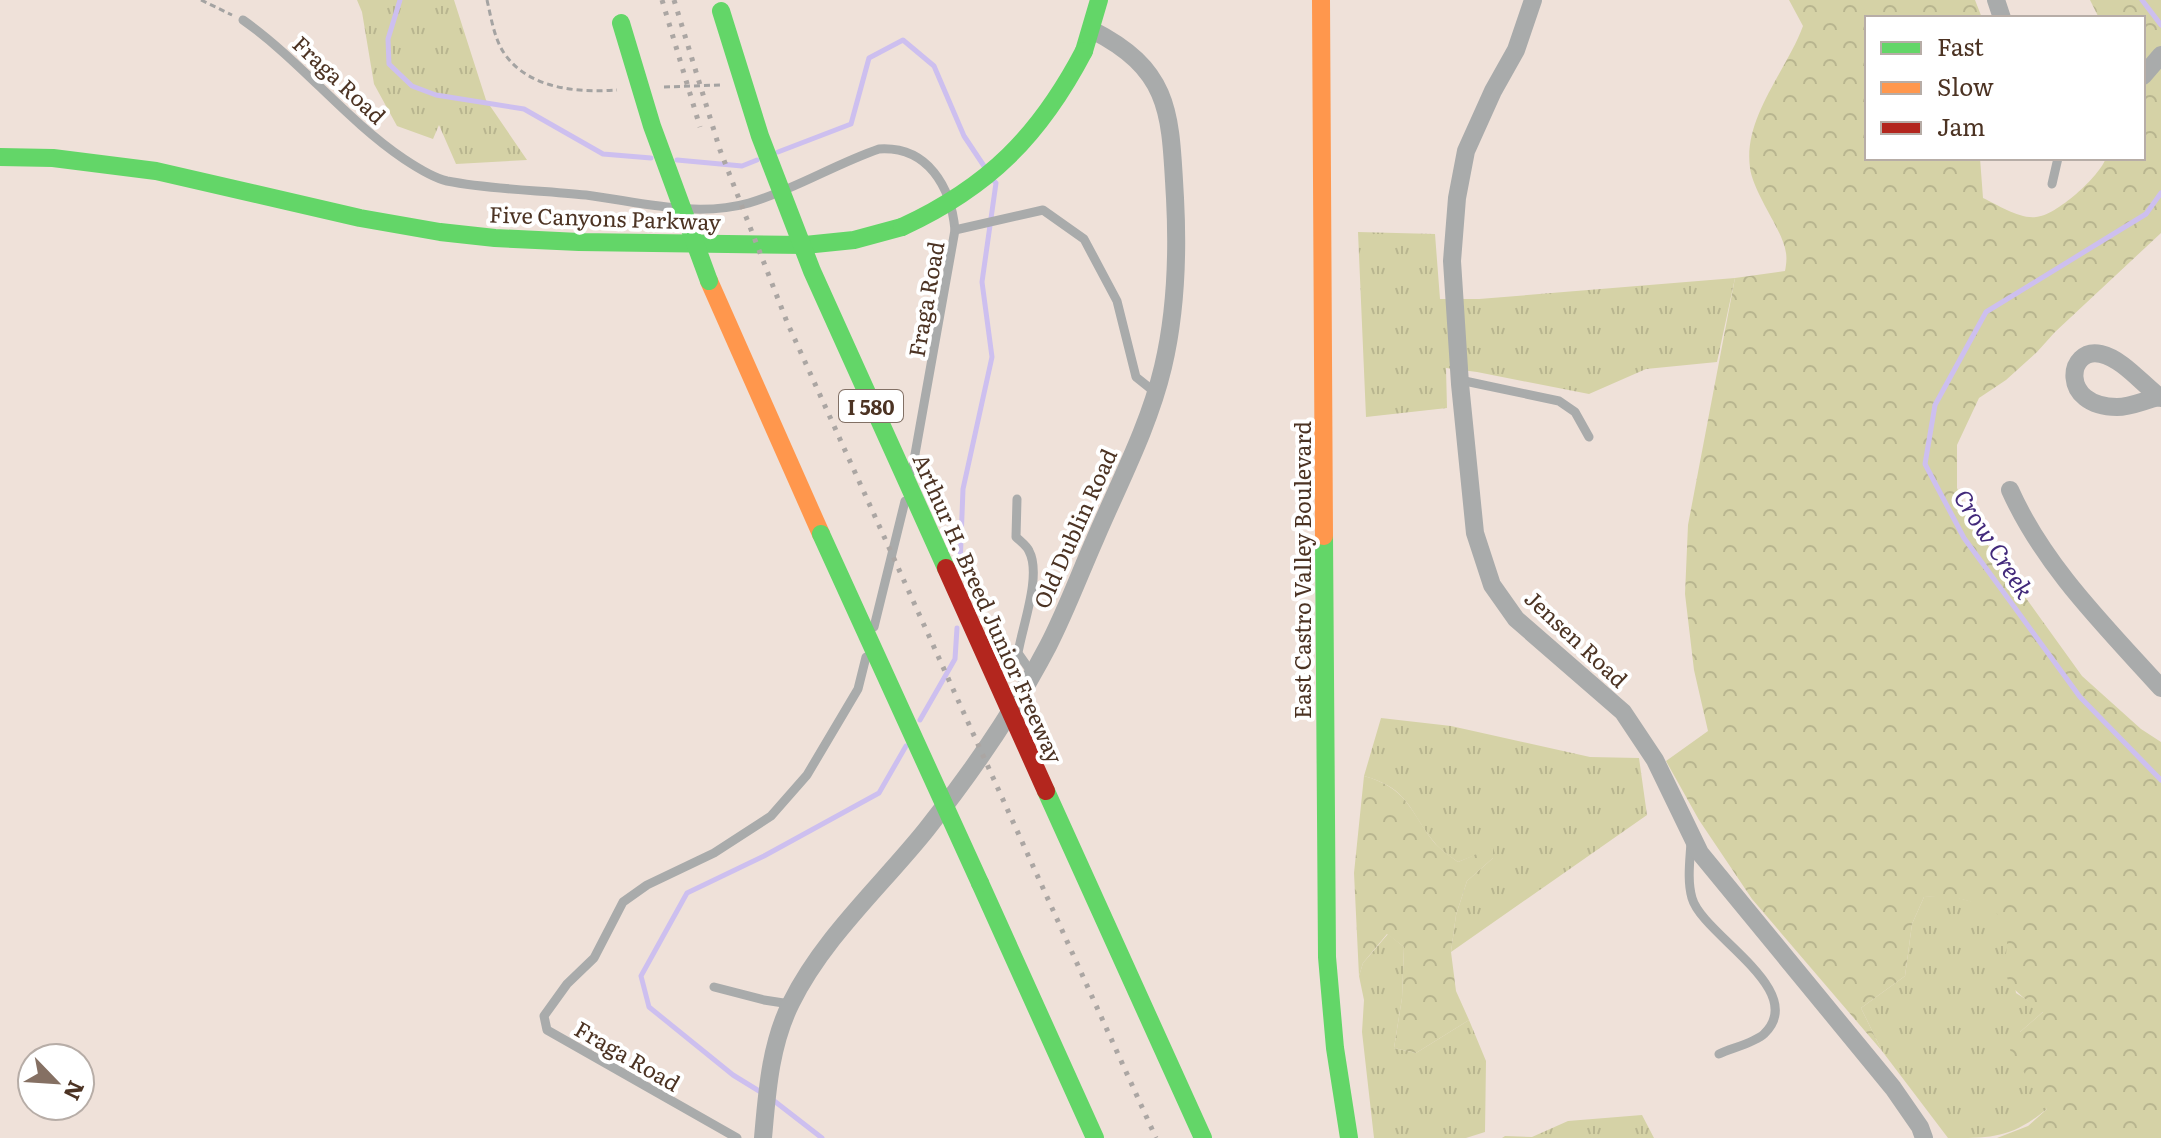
<svg xmlns="http://www.w3.org/2000/svg" width="2161" height="1138" font-family="Literata,serif">
  <style>
    .grass { fill: url(#grass-tufts) }
    .forest { fill: url(#forest-crowns) }
    .lines { fill: none; stroke-linecap: round; stroke-linejoin: round }
    .stream { stroke: #cdbfef; stroke-width: 5 }
    .path { stroke: #a4a3a2; stroke-width: 3; stroke-dasharray: 6 4; stroke-linecap: butt }
    .lane { stroke: #a9abab; stroke-width: 9 }
    .street { stroke: #a9abab; stroke-width: 18 }
    .fast { stroke: #63d668; stroke-width: 18 }
    .slow { stroke: #ff974d; stroke-width: 18 }
    .rail { stroke: #aba6a3; stroke-width: 5; stroke-dasharray: 4 8; stroke-linecap: butt }
    .fast-bridge { stroke: #63d668; stroke-width: 18 }
    .jam-bridge { stroke: #b3261e; stroke-width: 18 }
    .labels { text-anchor: middle; dominant-baseline: central; stroke-width: 8; stroke-linejoin: round; paint-order: stroke }
    .shield { fill: #fff; stroke: #827065; stroke-width: 2 }
    .shield-label { font-size: 20px; font-weight: bold; fill: #4c3323 }
    .street-label { font-size: 22px; fill: #4c3323; stroke: #fff }
    .water-label { font-size: 24px; font-style: italic; fill: #42297b; stroke: #fff }
  </style>
  <defs>
    <pattern id="grass-tufts" width="24" height="20" patternUnits="userSpaceOnUse" patternTransform="scale(2)"><rect width="24" height="20" fill="#d5d2a6"/><path d="M3 7l-1-3M5 7V3M7 7l1-3M15 17l-1-3M17 17v-4M19 17l1-3" fill="none" stroke="#b8b58f"/></pattern>
    <pattern id="forest-crowns" width="20" height="18" patternUnits="userSpaceOnUse" patternTransform="scale(2)"><rect width="20" height="18" fill="#d5d2a6"/><path d="M2 6a3 3 0 1 1 6 0M12 15a3 3 0 1 1 6 0" fill="none" stroke="#b8b58f"/></pattern>
  </defs>
  <rect width="100%" height="100%" fill="#efe1d9"/>
  <g class="grass">
    <path d="M357,0h97l32,100 41,60 -71,4 -17,-39 -6,14 -36,-13 -23,-42 -12,-72z"/>
    <path d="M1358,232l77,2 5,65h39l256,-21 -18,84 -71,7 -57,25 -112,-22 -31,-4 1,40 -81,9z"/>
    <path d="M1381,718l70,8 139,31 49,1 8,57 -196,137 5,-37 11,-34 26,-23v-10l-35,14c-8,-6 -18,-12 -24,-20 -26,-32 -24,-53 -70,-66z"/>
    <path d="M1947,895l42,11 19,14v24l8,49 28,18 -24,21 27,77c-36,29 -54,29 -99,29l-66,-87 -21,-43 44,-32 7,-52 12,-27z"/>
    <path d="M1388,934l16,13 -2,51 -8,50 22,5 53,-33 17,41 -1,71 -19,6h-92l-12,-106 2,-32 -5,-24 4,-13z"/>
    <path d="M1642,1115l12,23h-152l3,-2 27,1 36,-16z"/>
  </g>
  <g class="forest">
    <path d="M1789,0h186l7,18h-115v140h113l3,40c15,7 36,21 53,19 20,-1 64,-41 70,-59h37v-140h-44l-9,-18h71v233l-106,99 -18,20 -31,28 -27,18 -22,47v43l17,38 108,150 59,53 20,13v396h-164l31,-12 19,-17 -37,-59 10,-18 23,-20c-52,-36 -35,-36 -35,-91 -26,-19 -52,-27 -84,-24l-12,27 -7,52 -44,32 21,43 -130,-152 -53,-79 -33,-59 42,-30 -14,-61 -9,-76 3,-69 47,-247 50,-7c1,-5 2,-12 1,-18 -3,-23 -32,-58 -36,-85 -7,-51 36,-96 53,-142z"/>
    <path d="M1364,776c43,12 45,33 69,65 6,8 17,15 25,21l35,-15v11l-26,23 -11,34 -5,37 5,39 13,29 -53,33 -22,-5 8,-50 2,-51 -17,-13 -24,29 -4,13 -5,-103z"/>
  </g>
  <g class="lines">
    <g class="stream">
      <path d="M400,0l-12,39 1,25 23,22 24,9 88,14 79,45 48,4"/>
      <path d="M2142,0l19,25"/>
      <path d="M778,152l73,-28 18,-66 34,-18 31,26 30,70 22,33"/>
      <path d="M677,160l65,6 15,-6"/>
      <path d="M2161,193l-15,21 -160,98 -51,93 -10,59 39,74 116,159 81,83"/>
      <path d="M960,566l3,-77 29,-132 -10,-75 14,-99 -2,-2"/>
      <path d="M920,720l35,-61 2,-31"/>
      <path d="M764,1094l-31,-19 -84,-68 -8,-31 46,-83 77,-37 115,-63 27,-47"/>
      <path d="M773,1100l49,38"/>
    </g>
    <g class="path">
      <path d="M201,0l31,15"/>
      <path d="M487,0c4,17 7,38 17,53 24,36 74,40 113,37"/>
      <path d="M664,87l56,-2"/>
    </g>
    <g class="lane">
      <path d="M243,20c58,41 102,99 161,139 12,8 30,19 43,22 46,9 93,9 139,14 54,7 110,23 163,8 45,-13 86,-39 130,-54 49,-3 72,38 76,81l-43,241"/>
      <path d="M2052,184l6,-26"/>
      <path d="M955,230l88,-20 41,29 33,62 19,76 20,16"/>
      <path d="M1460,380l99,21 16,11 14,25"/>
      <path d="M1017,499l-1,38c4,4 11,9 13,14 13,24 -7,76 -11,102l14,20"/>
      <path d="M874,627l31,-126"/>
      <path d="M1691,842c-1,18 -4,39 1,56 10,37 118,92 72,136 -10,9 -32,14 -45,20"/>
      <path d="M714,987l50,13 26,4"/>
      <path d="M737,1138l-190,-108 -3,-14 23,-32 27,-26 29,-56 24,-17 67,-32 57,-37 36,-41 51,-86 8,-32"/>
    </g>
    <g class="street">
      <path d="M1533,0l-17,50 -23,41 -27,60 -9,47 -5,63 8,123 15,149 17,52 24,34 107,93 32,48 45,93 193,235 27,39 4,11"/>
      <path d="M1996,0l6,18"/>
      <path d="M2143,76l18,-21"/>
      <path d="M2159,397c-14,3 -28,10 -42,10 -58,0 -50,-61 -16,-53 22,5 42,31 60,44"/>
      <path d="M2010,490c34,76 95,136 151,198"/>
      <path d="M763,1138c4,-45 7,-93 28,-135 32,-65 90,-117 135,-173 46,-58 88,-119 122,-184 18,-35 32,-73 48,-109 24,-56 53,-111 67,-170 13,-55 15,-113 12,-169 -5,-82 -2,-127 -83,-168"/>
    </g>
    <g class="fast">
      <path d="M1084,51l15,-51"/>
      <path d="M0,157l53,1 103,13 204,47 80,14 55,6 84,4 226,3 49,-5 48,-13"/>
      <path d="M1324,536l3,421 8,91 14,90"/>
      <path d="M1046,791l157,347"/>
      <path d="M980,883l115,255"/>
    </g>
    <g class="slow">
      <path d="M1321,0l3,536"/>
      <path d="M709,281l112,253"/>
    </g>
    <g class="rail">
      <path d="M662,0l38,127"/>
      <path d="M674,0l46,150 67,172 369,816"/>
    </g>
    <g class="fast-bridge">
      <path d="M721,11l39,125 52,135 134,297"/>
      <path d="M621,23l31,103 57,155"/>
      <path d="M902,227c87,-40 138,-92 182,-176"/>
      <path d="M821,534l159,349"/>
    </g>
    <path class="jam-bridge" d="M946,568l100,223"/>
  </g>
  <g class="labels">
    <rect class="shield" x="839" y="390" width="64" height="32" rx="6"/>
    <g class="shield-label">
      <text x="871" y="406">I 580</text>
    </g>
    <g class="street-label">
      <text transform="translate(340 79) rotate(43)">Fraga Road</text>
      <text transform="translate(605 217) rotate(2)">Five Canyons Parkway</text>
      <text transform="translate(925 299) rotate(-80)">Fraga Road</text>
      <text transform="translate(1074 528) rotate(-66)">Old Dublin Road</text>
      <text transform="translate(1301 570) rotate(-90)">East Castro Valley Boulevard</text>
      <text transform="translate(989 608) rotate(66)">Arthur H. Breed Junior Freeway</text>
      <text transform="translate(1577 638) rotate(43)">Jensen Road</text>
      <text transform="translate(628 1055) rotate(30)">Fraga Road</text>
    </g>
    <g class="water-label">
      <text transform="translate(1995 543) rotate(57)">Crow Creek</text>
    </g>
  </g>
  <rect x="1865" y="16" width="280" height="144" fill="#ffffff" stroke="#b7ada7" stroke-width="2"/>
  <rect x="1881" y="42" width="40" height="12" fill="#63d668" stroke="#b7ada7" stroke-width="2"/>
  <text x="1937" y="56" font-size="24" fill="#4c3323">Fast</text>
  <rect x="1881" y="82" width="40" height="12" fill="#ff974d" stroke="#b7ada7" stroke-width="2"/>
  <text x="1937" y="96" font-size="24" fill="#4c3323">Slow</text>
  <rect x="1881" y="122" width="40" height="12" fill="#b3261e" stroke="#b7ada7" stroke-width="2"/>
  <text x="1937" y="136" font-size="24" fill="#4c3323">Jam</text>
  <g transform="translate(56 1082) rotate(115)"><circle r="38" fill="#ffffff" stroke="#b7ada7" stroke-width="2"/>
  <path d="M0-6L14 30L0 20L-14 30Z" fill="#857063"/>
  <text y="-12" font-size="22" font-weight="bold" text-anchor="middle" fill="#4c3323">N</text>
  </g>
</svg>
